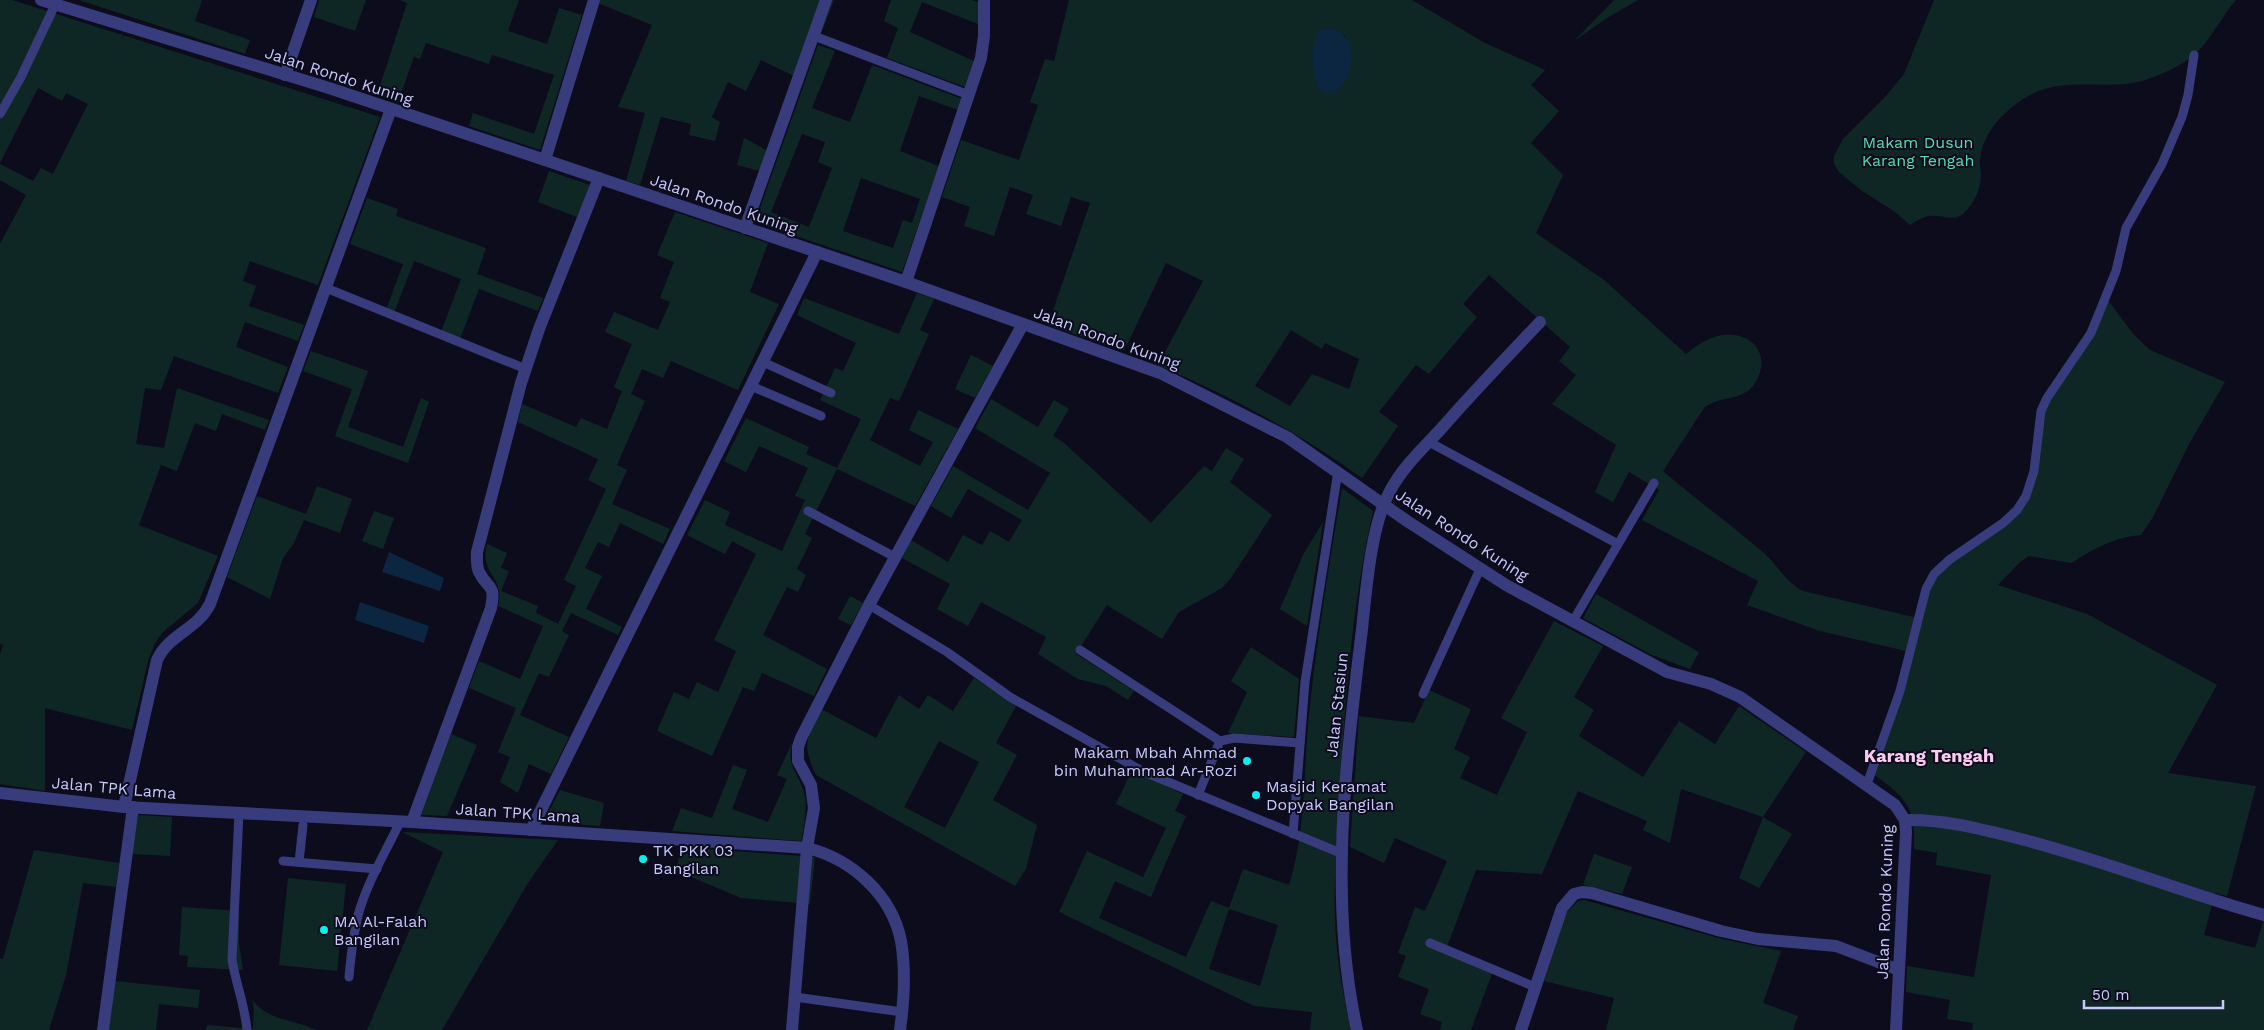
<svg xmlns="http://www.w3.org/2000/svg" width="2264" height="1030" font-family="'Work Sans',sans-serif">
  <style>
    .green { fill: #0f2724; fill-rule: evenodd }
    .water { fill: #0c2541 }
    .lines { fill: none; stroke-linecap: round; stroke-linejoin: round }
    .lane { stroke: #383c7c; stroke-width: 9 }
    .street { stroke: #383c7c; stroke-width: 12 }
    .poi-dot { fill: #04eeef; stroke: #0d0c1d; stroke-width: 2 }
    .labels { text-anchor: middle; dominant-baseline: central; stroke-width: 4; stroke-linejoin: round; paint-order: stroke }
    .street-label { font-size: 16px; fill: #cac9fe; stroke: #0d0c1d }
    .park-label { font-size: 16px; fill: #57dcae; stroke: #0d0c1d }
    .poi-label { font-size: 16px; fill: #cac9fe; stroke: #0d0c1d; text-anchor: start }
    .neighbourhood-label { font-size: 18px; font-weight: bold; fill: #fecbf0; stroke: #0d0c1d }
  </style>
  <rect width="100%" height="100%" fill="#0d0c1d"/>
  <g class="green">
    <path d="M0,0h12l368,117 -62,168 -68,-24 -7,20 13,5 -7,20 55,19 -6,16 -53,-19 -9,25 52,20 -10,26 -104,-37 -13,34 -16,-2 -9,56 28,4 13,-60 92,32 -4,10 -43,-16 -6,17 -21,-8 -18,48 -16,-6 -22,60 79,31 -20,47 -35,29 -8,11 -7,18 -16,69 -87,-22v83l-45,-7v-130l3,-9 -3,-1v-400l26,-49 -26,-15v-16l33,17 8,-13 12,6 35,-70 -22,-11 -4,8 -24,-13 -38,75z"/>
    <path d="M79,0h123l-7,21 55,19 -5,14z"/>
    <path d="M319,0h47l-11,31 -41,-14z"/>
    <path d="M400,0h119l-11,31 39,13 12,-36 23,7 -42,135 -71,-24 4,-13 61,21 20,-59 -55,-18 -7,-2 -3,9 -63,-21 -6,16 -6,-2 -16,45 -21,-7 30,-92z"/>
    <path d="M599,0h235l-13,34 -11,-5 -16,47 -33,-16 -15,31 -18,-9 -16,35 8,5 -5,19 -26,-6 2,-11 -30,-7 -21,68 -14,-4 19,-68 -27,-6 34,-82 -54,-22z"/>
    <path d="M891,0h80l7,2v22l-56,-22 -12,30 64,29 -9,26 -78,-29 11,-30 -14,-7z"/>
    <path d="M1069,0h343l73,43 60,27 -14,15 28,26 -28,32 32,32 -27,58 68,47 82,74c11,-9 23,-17 37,-19 34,-4 50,26 29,52 -12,14 -35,9 -48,21l-41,63c33,29 69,54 102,83 14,13 20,28 38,37l115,27 16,-44 69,-51 23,-27 15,-85 29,-46 35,-69 29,39 16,15 75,32 -36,62 -36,73 -12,18c-27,2 -47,14 -70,28l-42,-7 -9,6 -22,23 89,29 130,71 -49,88 88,13 -29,110 -12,-3 -11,42 51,13 9,-29v111h-292l1,-7 -26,-4 3,-19 -44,-8 1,-26 67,11 17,-102 -55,-10 1,-12 -23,-4c2,-43 -8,-51 -42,-76l38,-121 -90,-21 -73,-26 11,-24 -116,-61 17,-30 -30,-18 -16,30 -18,-10 21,-47 -64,-41 24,-29 -17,-14 11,-14 -81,-72 -26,29 14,13 -48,57 -13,-9 -37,47 19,14 -36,52c-64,-46 -132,-82 -204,-113l45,-84 -37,-18 -42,88 -76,-26 42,-122 -19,-6 -10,29 -35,-12 7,-19 -23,-8 -16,49 -30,-10 6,-19 -28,-10 19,-57 58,20 19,-55 -8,-3 15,-43 9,2zM1343,34c12,13 7,42 -4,55zM1291,330l31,19 3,-6 34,16 -10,30 -37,-15 -22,32 -35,-20z"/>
    <path d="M1614,0h24l-31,18 -33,23z"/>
    <path d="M1934,0h302c-15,17 -26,41 -41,54 -15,14 -49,28 -69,30 -36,3 -71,-6 -103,15 -21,14 -40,34 -43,60 -1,5 1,10 1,15 0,15 -7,30 -18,40 -9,8 -22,0 -33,2 -8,1 -14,5 -20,9l-15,-13 -33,-21 -23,-19 -5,-8v-8l9,-17 43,-43 18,-22z"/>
    <path d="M818,45l17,6 -23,57 38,14 22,-57 90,34 -4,11 -39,-14 -19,55 39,15 -37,106 -147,-50zM802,134l23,8 -7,20 14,6 -23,59 -38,-15zM861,178l59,21 -8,24 -9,-3 -10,28 -50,-17z"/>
    <path d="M744,138l24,13 -8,20 -23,-6z"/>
    <path d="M549,171l41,14 -13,32 -39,-15z"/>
    <path d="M367,198l31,11 -2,7 90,32 -9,26 66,24 -5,13 -59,-22 -19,50 -19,-7 20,-53 -47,-18 -20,52 -8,-3 17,-46 -53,-20z"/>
    <path d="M675,212l93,31 -18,49 29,12 -41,86 -67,-29 -8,17 -21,-9 -11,25 14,7 -28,64 10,5 -15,34 58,25 -7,15 -43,-21 -11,24 -11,-5 -13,26 17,8 -16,33 36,18 -4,8 -47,-22 -9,18 7,4 -20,42 -10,-4 -19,42 49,22 -18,37 -22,-10 -11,29 -18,-11 10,-25 -12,-5 18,-44 -47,-20 10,-27 41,18 23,-53 -45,-20c8,-29 -19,-31 -11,-62l20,9 -6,15 8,3 -8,20 37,15 -2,7 22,11 18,-38 -12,-6 42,-91 -18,-9 10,-21 -80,-37 4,-18 54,23 5,-9 26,11 15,-38 -8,-4 18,-43 -27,-12 9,-20 44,18 12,-28 -10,-4 14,-36 -17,-7z"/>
    <path d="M917,293l17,6 -14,31 9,4 -30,67 -9,-3 -20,42 50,26 13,-24 -24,-12 9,-20 40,19 -43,77 -78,-37 -32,65 7,4 -15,31 9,6 -8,17 -11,-5 -24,48 64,34 -13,27 -52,-23 -8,18 -11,-4 -31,69 -55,-25 17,-39 15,7 8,-17 21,10 18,-41 -22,-11 42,-86 -24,-13 -7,13 -38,-19 18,-35 25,12 -5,13 57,26 23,-51 -10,-4 13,-28 -49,-22 -13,26 -22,-11 22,-43 63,29 -3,7 31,14 24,-49 -41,-19 15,-32 8,3 13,-28 -59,-28 7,-17 95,36z"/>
    <path d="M311,351l57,20 -20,56 55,20 18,-49 8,4 -21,61 -73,-27 17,-47 -49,-18z"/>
    <path d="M971,355l22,11 -18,32 -20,-9z"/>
    <path d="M991,399l47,28 16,-27 15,9 -16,27 11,7 87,80 53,-57 8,5 14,-23 18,11 -14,23 42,33 -41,63 -9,10 -43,24 -17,27 -55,-34 -31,49 58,37 -6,9 -22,-14 -28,-7 -40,-25 8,-17 -65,-35 -13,24 -31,-17 13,-25 -48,-26 9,-18 37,22 15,-27 19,10 8,-14 19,11 13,-22 -54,-31 -17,29 -20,-12 22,-40 75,44 22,-37 -75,-45z"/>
    <path d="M317,486l35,13 -12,34 -36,-13 -10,23 -11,15 -13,41 -43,-22 30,-81 49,18z"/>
    <path d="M1342,488l31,23c-19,85 -27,173 -32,259 -3,55 -9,112 -5,167 2,31 8,62 15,93h-41l2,-18 -58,-6 -195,-94 28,-61 56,26 23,-49 -50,-24 16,-34 51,24 -8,17 11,5 -35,81 -36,-16 -16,37 87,39 25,-56 18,7 14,-39 46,16c18,-57 14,-120 21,-180 8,-73 20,-145 32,-217zM1229,909l49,16 -18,61 -51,-17z"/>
    <path d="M374,511l20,7 -11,31 -21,-8z"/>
    <path d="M1323,522l-16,104 -27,-17 23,-54z"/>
    <path d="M1596,594l103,58 -9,17 -38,-14 -69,-37z"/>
    <path d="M850,596l13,7 -12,22 -13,-6z"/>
    <path d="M1554,621l49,25 -29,51 20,13 -15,26 64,41 36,-56 36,23 24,-38 67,46 -43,65 29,17 -33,54 -20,-10 24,-61 -82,-28 -11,54 -27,-13 4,-9 -69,-30 -36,83 -66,-4 -31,82 48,19 -22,59h-31l2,-8 -22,-8 9,-25 -31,-12 8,-21 -8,-3 17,-46 10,4 22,-50 -52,-23 -11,25 -34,-16 9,-131 55,7 15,-33 42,19 -17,40 16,8 -10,21 37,17 30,-63 -26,-14z"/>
    <path d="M1251,647l48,32 -5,58 -66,-4 19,-41 -16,-11z"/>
    <path d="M974,678l42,28 -20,37 21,12 -24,45 44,25 -11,44 -11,17 -199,-111c-15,-33 -9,-35 5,-66l55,29 23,-43 20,14 9,-14 25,16zM939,741l40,21 -34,66 -41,-21z"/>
    <path d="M451,734l26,11 -30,71 -26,-1z"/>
    <path d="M793,741c-9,26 8,33 12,56 2,14 -1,30 -4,44l-129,-10 9,-23 31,10 21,-53 14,5 -15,39 36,13 19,-43 -10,-4z"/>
    <path d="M560,790l44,13 -4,23 -56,-4z"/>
    <path d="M138,815l34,2 -2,39 -38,-2z"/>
    <path d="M402,832l156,8 -30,43 -86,147h-75l76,-178z"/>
    <path d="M680,847l135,10 -5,47 -69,-6 -64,-27z"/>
    <path d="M34,850l85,13 -3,24 -33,-4 -17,92 -17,55h-49v-71h3z"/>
    <path d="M1594,854l38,13 -10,27 -39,-9z"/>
    <path d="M288,878l58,6 -9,87 -58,-6z"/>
    <path d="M1584,900l138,39 59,12 -18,52 35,13 -5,14h-187l8,-32 -70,-17 23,-69 11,-11z"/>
    <path d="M182,907l57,4v32l4,27 -56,-3 1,-11 -9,-1z"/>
    <path d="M115,981l85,9 -2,18 -39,-4 -3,26h-47z"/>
    <path d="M252,999c14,22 42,20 64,31h-110l1,-5 46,4 1,-20z"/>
  </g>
  <g class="water">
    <path d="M1332,29c34,9 19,65 -5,64 -18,-2 -18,-54 -7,-62 3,-2 8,-2 12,-2z"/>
    <path d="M389,552l55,26 -4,13 -58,-19z"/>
    <path d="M360,602l69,24 -5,17 -69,-23z"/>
  </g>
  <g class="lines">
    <g class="lane">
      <path d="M814,36l155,59"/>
      <path d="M0,114l21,-37 34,-72"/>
      <path d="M326,288l200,81"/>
      <path d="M763,362l68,31"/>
      <path d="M751,386l70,30"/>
      <path d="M1429,442l189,102"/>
      <path d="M808,511l87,46"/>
      <path d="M869,605l78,47 63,45 134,75 199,82"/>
      <path d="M1573,621l81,-138"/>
      <path d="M1080,650l140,91"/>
      <path d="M1423,694l57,-125"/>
      <path d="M1867,784l33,-93 26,-102 8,-15 15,-14 54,-37 14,-13 9,-14 8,-25 7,-60 6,-13 44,-65 25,-62 10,-43 36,-64 20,-47 6,-22 6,-40"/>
      <path d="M1198,795l22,-54 14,-3 66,5"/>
      <path d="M239,813l-7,147c4,24 13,46 15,70"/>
      <path d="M1293,834l12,-152 33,-211"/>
      <path d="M283,861l94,8"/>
      <path d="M299,862l4,-37"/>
      <path d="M1430,943l105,44"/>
      <path d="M349,977c2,-22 4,-43 10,-65 9,-31 27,-61 41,-90"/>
      <path d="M795,997l107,15"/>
    </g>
    <g class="street">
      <path d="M41,0l288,88 216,72 361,122 254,91 127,64 120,84 99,64 161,87 44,12 29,13 155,108 10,15 1,12 -10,198"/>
      <path d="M285,75l26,-75"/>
      <path d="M545,160l49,-160"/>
      <path d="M745,228l81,-228"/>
      <path d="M906,282l75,-224 3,-22v-36"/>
      <path d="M0,793l124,14 288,15 395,26c45,11 85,47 94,93 5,29 3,60 -1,89"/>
      <path d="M124,807l33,-147c13,-27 40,-30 53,-56l181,-495"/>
      <path d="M1905,820c38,-1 75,9 112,18 84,21 164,54 247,77"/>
      <path d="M412,822l79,-214c5,-25 -3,-18 -12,-36 -3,-6 -2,-13 -2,-20l44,-169 18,-54 60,-151"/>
      <path d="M531,830l286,-578"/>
      <path d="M103,1030l30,-223"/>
      <path d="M792,1030l15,-182 7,-40 -3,-23 -13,-24v-14l3,-9 68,-133 154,-281"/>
      <path d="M1357,1030c-29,-131 -11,-269 5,-401 4,-38 9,-103 27,-136 12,-24 33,-44 51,-63 32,-37 66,-72 100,-108"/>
      <path d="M1521,1030l41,-122 12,-14 8,-2 10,1 129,38 37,8 78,7 63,24"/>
    </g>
  </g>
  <g class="poi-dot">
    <circle cx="1247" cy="761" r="5"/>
    <circle cx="1256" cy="795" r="5"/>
    <circle cx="643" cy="859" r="5"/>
    <circle cx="324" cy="930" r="5"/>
  </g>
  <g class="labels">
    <g class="street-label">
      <text transform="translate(339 76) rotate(18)">Jalan Rondo Kuning</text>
      <text transform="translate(724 204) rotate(19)">Jalan Rondo Kuning</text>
      <text transform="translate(1107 338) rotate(20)">Jalan Rondo Kuning</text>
      <text transform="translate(1462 535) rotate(33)">Jalan Rondo Kuning</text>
      <text transform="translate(1337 705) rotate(-84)">Jalan Stasiun</text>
      <text transform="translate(114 788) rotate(5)">Jalan TPK Lama</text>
      <text transform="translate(518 813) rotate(4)">Jalan TPK Lama</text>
      <text transform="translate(1885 902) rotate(-88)">Jalan Rondo Kuning</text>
    </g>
    <g class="park-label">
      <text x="1918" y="142">Makam Dusun<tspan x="1918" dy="18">Karang Tengah</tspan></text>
    </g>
    <g class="poi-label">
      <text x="1237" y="752" text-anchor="end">Makam Mbah Ahmad<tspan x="1237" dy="18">bin Muhammad Ar-Rozi</tspan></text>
      <text x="1266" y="786">Masjid Keramat<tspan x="1266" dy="18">Dopyak Bangilan</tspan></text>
      <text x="653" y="850">TK PKK 03<tspan x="653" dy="18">Bangilan</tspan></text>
      <text x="334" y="921">MA Al-Falah<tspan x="334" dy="18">Bangilan</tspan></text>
    </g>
    <g class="neighbourhood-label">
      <text x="1929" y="755">Karang Tengah</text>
    </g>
  </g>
  <path d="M2084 1000v8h139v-8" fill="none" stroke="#cac9fe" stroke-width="2.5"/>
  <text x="2092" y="1000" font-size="15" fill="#cac9fe" stroke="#0d0c1d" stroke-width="4" paint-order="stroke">50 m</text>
</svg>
